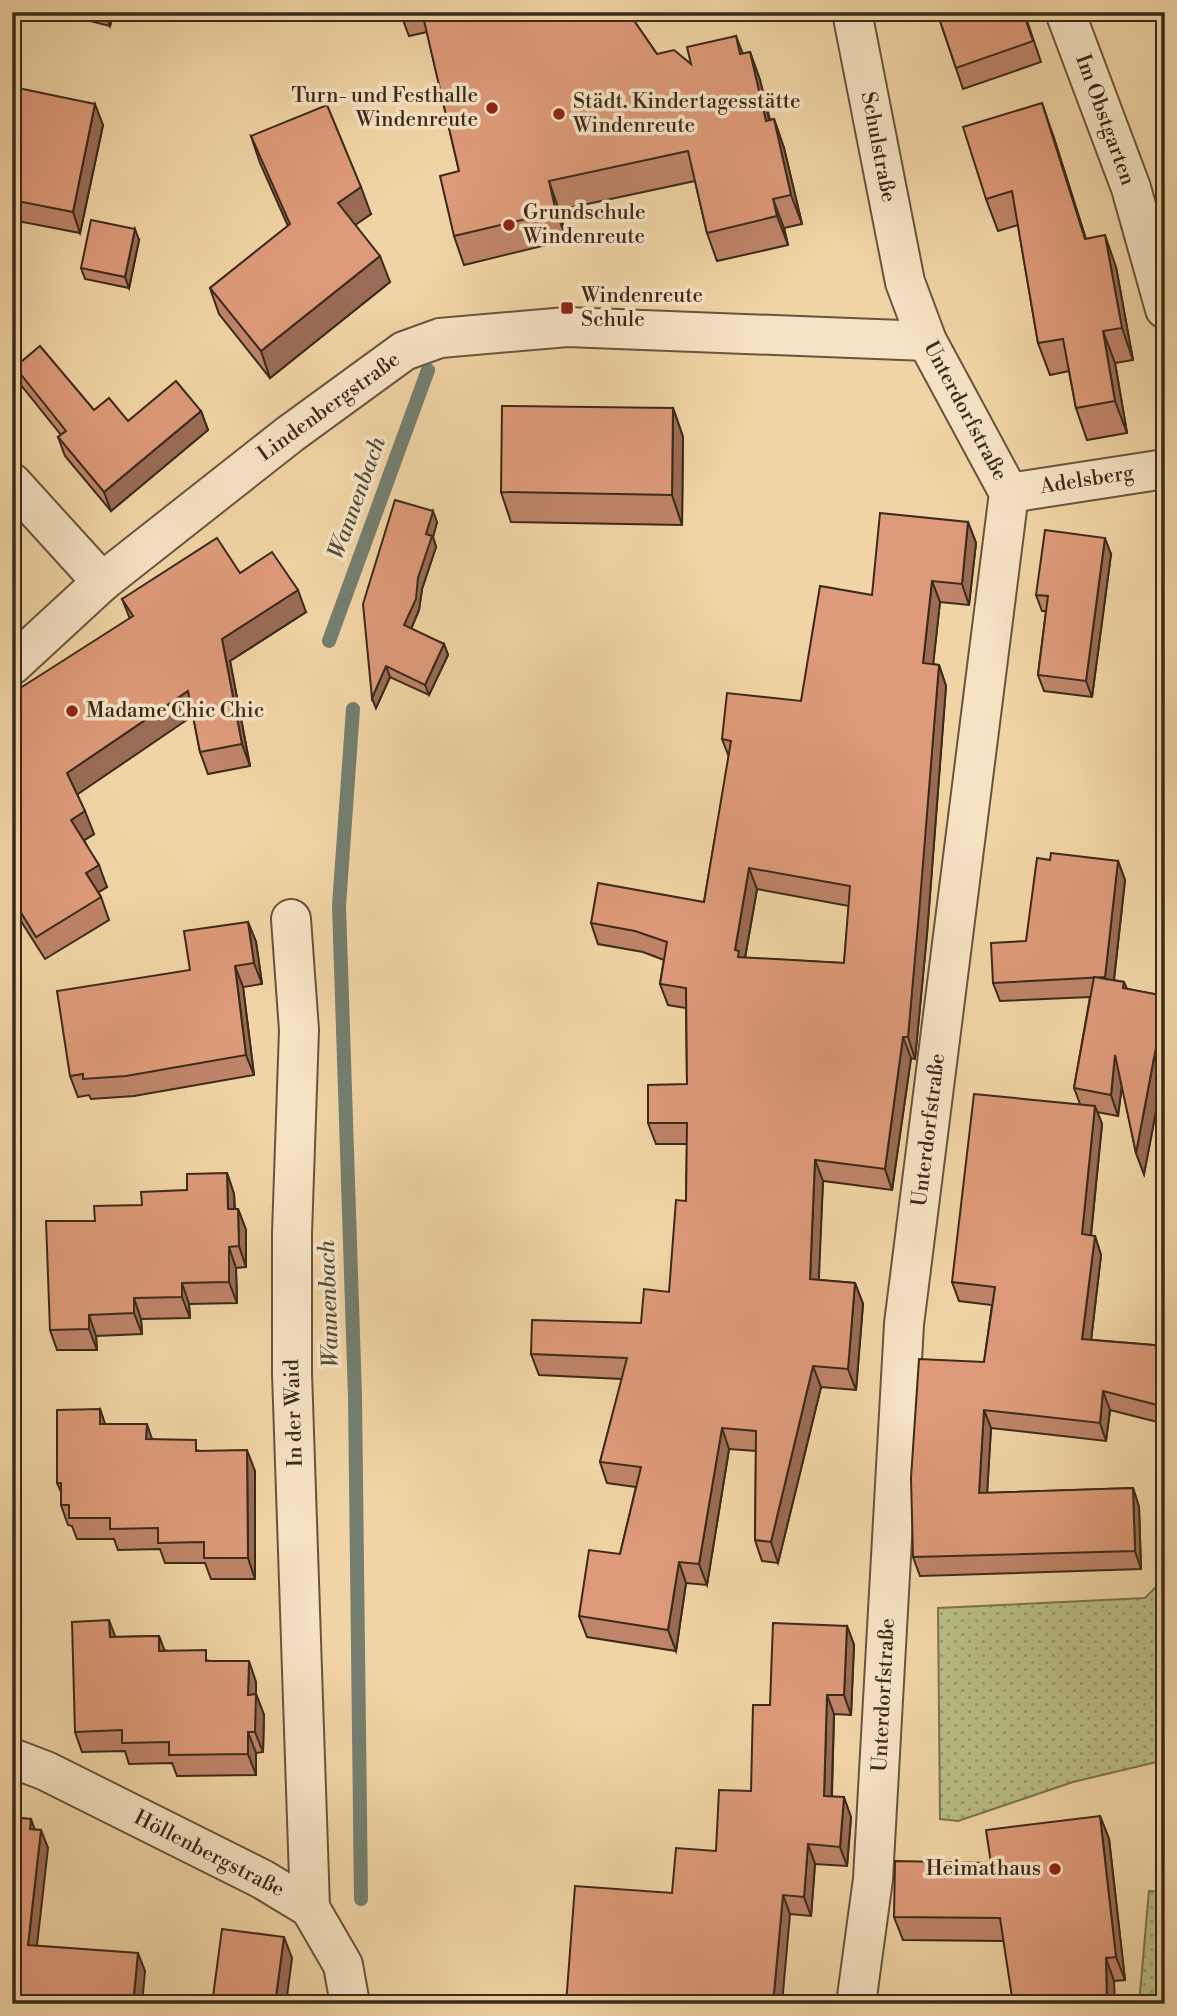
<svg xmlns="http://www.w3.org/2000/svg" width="1177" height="2016" font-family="'Libre Bodoni',serif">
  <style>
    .grass { fill: url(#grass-dots); stroke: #7a7450; stroke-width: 2 }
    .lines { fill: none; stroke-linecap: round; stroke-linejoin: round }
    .stream { stroke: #747f70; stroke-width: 14 }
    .minor-casing { stroke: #68543d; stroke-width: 42 }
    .minor { stroke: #f6e3c4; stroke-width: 38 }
    .wall { fill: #bf8469; stroke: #3a2a1a; stroke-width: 2; fill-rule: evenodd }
    .shaded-wall { fill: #9b6c55; stroke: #3a2a1a; stroke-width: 2 }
    .building { fill: #de9a7a; stroke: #3a2a1a; stroke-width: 2; fill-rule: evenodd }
    .poi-dot { fill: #8f2418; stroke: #f6e3c4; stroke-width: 2.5 }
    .labels { text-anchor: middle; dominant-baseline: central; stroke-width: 7; stroke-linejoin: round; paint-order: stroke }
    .poi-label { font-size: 21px; fill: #3a2a1a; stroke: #f6e3c4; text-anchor: start }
    .street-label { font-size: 21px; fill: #3a2a1a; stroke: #f6e3c4 }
    .water-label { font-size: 23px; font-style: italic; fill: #524e3e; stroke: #f6e3c4 }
  </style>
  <defs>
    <pattern id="grass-dots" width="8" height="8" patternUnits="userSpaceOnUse" patternTransform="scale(1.75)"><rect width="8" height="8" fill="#b9bd87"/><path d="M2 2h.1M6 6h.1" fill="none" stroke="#979a6e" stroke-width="1.8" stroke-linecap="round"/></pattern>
  </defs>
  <rect width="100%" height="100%" fill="#f1d4a5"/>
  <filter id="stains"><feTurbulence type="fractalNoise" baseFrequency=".00286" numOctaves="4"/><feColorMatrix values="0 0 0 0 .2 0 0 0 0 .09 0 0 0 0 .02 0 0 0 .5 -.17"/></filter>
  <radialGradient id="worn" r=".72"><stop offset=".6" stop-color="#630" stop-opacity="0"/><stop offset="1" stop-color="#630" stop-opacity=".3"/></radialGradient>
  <g class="grass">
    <path d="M1165,1578v182l-92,22 -115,39 -18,-2 -2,-211 207,-10z"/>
    <path d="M1149,1891l16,1v112h-26z"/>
  </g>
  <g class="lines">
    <g class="stream">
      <path d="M329,641l99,-271"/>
      <path d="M353,709l-14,197 16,490 6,503"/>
    </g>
    <g class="minor-casing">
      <g id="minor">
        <path d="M852,12l53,270 22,59 82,152 -105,831 -31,555 -17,125"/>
        <path d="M1065,12l66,176 34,121"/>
        <path d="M12,483l90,99"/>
        <path d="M1009,493l156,-24"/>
        <path d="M12,665l90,-83 188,-148 114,-83 36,-13 127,-11 360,14"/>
        <path d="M291,919l8,111 -7,203v140l18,535"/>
        <path d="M12,1758l34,13 216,108 48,29 33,57 7,39"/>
      </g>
    </g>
    <use href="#minor" class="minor"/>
  </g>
  <g class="wall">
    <path d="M55,12h59l-4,14z"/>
    <path d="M400,12h228l29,42 34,10 45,-28 7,18 7,-2 10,28 10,40 4,-1 10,29 18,76 -18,4 4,17 -71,16 -10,-28 -12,-52 -136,29 8,30 -103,25 -10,-29 5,-65 -32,-139 -18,4z"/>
    <path d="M937,12h87l17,50 -78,27z"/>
    <path d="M12,120l91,5 -23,108 -68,-13z"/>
    <path d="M1053,135l33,104 30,28 17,93 -18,3 12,70 -40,7 -11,-32 -7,-37 -19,4 -12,-32 -20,-118 -20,6 -12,-32z"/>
    <path d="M251,136l120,78 -16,10 35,58 -120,96 -51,-64 -9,-26 78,-62 -28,-63z"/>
    <path d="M139,240l-10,48 -44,-9 -4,-11z"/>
    <path d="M15,367l79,43 34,11 73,-10 7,19 -97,81 -46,-55 -7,-19 3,-2 -40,-50z"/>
    <path d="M673,408l10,29 -1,88 -171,-3 -10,-30z"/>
    <path d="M437,522l-4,15 3,10 -14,42 -3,21 -8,19 33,15 4,11 -19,40 -39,-18 -14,31 -4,-10z"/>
    <path d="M968,522l8,21 -7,62 -29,-3 -7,62 6,1 7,21 -19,248 -12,125 -4,-1 -19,132 -69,-9 -5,99 37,3 8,21 -7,86 -35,-3 -43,176 -16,-2 -7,-21 1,-89 -27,-2 -22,136 -21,-2 -10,68 -89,-14 -8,-21 41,-62 16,-67 -29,-4 -7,-21 22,-83 -83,-4 -8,-21 110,-31 28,-31 17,-91 1,-57h-31l-8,-21 39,-39 -1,-76 -18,-3 -8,-21 4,-24 -21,-8 -45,-8 -7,-21 113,-21 25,-145 -7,-18 79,-38 71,-106zM757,889l92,17 -5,57 -99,-5z"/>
    <path d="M1111,554l-19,143 -48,-6 -6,-16 8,-64h-4l-6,-16z"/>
    <path d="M240,573l66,39 -76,49 20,105 -42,8 -8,-22 -7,-37 -116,79 17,40 -10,6 23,47 -9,5 3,5 8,23 -64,39 -33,-52v-206l118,-82 -8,-20z"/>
    <path d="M1118,861l7,19 -11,100 10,2 3,7 38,7v68l-21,110 -8,-21 -14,-68 -4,31 -21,-4 5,12 -11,112h4l6,19 -10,85 74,6v78l-55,-14 -4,31 -115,-13 -4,65 146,-5 6,19 2,62 -221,7 -7,-19 71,-195 8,-57 -33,-4 -7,-19 128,-178 -6,-16 16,-91 -90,4 -7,-18 33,-42z"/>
    <path d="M248,922l8,20 6,42 -19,3 11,88 -120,21 -43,3 -2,-4 -11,2 -8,-21 120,-106z"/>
    <path d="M227,1173l7,21 1,15h3l8,21v37l-10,1 1,35 -48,1 1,14 -49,1 1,15 -46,2 1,14h-40l-7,-20 45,-109 92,-31z"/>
    <path d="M100,1409l5,15 47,15 48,12 55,20v108h-44l-6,-16h-40l-5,-14 -42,1 -4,-11h-37l-5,-13 -4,-1 -7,-20v-13l-4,-9z"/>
    <path d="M847,1626l7,19 -3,70 -17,-1 -2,83 19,20 -4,49 -32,-2 -4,52 -21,-2 -118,-21 44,-42 35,-60 19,-86z"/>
    <path d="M159,1636l5,14 46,11 46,21v12l8,21 -1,37 -7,1v22l-79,1 -5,-13 -43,1 -4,-13 -43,1 -7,-20 40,-95z"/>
    <path d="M1100,1816l9,23 16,141 -11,1 -111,-40 -100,-1 -9,-23 97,-54z"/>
  </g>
  <g class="shaded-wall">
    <path d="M105,12h9l-4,14z"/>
    <path d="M750,52l10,28 16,70 -10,-29z"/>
    <path d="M1042,103l11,32 43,136 -11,-32z"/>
    <path d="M95,104l8,21 -23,108 -7,-21z"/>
    <path d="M774,119l10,29 18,76 -11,-29z"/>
    <path d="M549,181l10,29 8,30 -11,-28z"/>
    <path d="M361,187l10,27 -23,16 -10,-27z"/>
    <path d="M773,199l11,29 4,17 -11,-29z"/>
    <path d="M135,229l4,11 -10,48 -4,-11z"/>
    <path d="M1105,235l11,32 17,93 -11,-32z"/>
    <path d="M380,256l10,26 -120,96 -9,-27z"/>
    <path d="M1103,331l12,32 12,70 -12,-32z"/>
    <path d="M673,408l10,29 -1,88 -10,-30z"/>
    <path d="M201,411l7,19 -97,81 -7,-19z"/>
    <path d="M433,511l4,11 -4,15 3,10 -14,42 -3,21 -11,26 -4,-11 22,-91z"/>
    <path d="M968,522l8,21 -7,62 -7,-21z"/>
    <path d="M1105,538l6,16 -19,143 -6,-16z"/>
    <path d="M932,581l8,21 -9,82 -8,-21z"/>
    <path d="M298,590l8,22 -76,49 20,105 -8,-22 -20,-105z"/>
    <path d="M444,644l4,11 -19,40 -4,-10z"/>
    <path d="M939,665l7,21 -19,248 -12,125 -7,-22z"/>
    <path d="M386,666l4,11 -14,31 -4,-10z"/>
    <path d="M188,691l9,22 -122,83 -8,-23z"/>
    <path d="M85,811l9,23 -14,9 -9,-23z"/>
    <path d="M1118,861l7,19 -13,116 -7,-19z"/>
    <path d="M99,865l8,22 -13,8 -8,-22z"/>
    <path d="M749,868l8,21 -13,74 3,9 -12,-22z"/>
    <path d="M248,922l8,20 6,42 -8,-21z"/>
    <path d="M235,966l8,21 11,88 -8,-20z"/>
    <path d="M1161,1021l4,10v33l-21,110 -8,-21z"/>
    <path d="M903,1037l8,21 -19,132 -7,-21z"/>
    <path d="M1115,1055l8,21 -5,40 -7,-21z"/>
    <path d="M1095,1106l7,18 -13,129 -7,-19z"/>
    <path d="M815,1160l8,21 -5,119 -8,-21z"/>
    <path d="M227,1173l7,21 1,36 -7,-21z"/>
    <path d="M238,1209l8,21v37l-7,-21z"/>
    <path d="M1095,1236l6,19 -12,103 -7,-19z"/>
    <path d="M229,1247l7,21 1,35 -8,-21z"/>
    <path d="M182,1283l7,21 1,14 -8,-21z"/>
    <path d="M855,1283l8,21 -7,86 -8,-21z"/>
    <path d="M134,1298l7,21 1,15 -8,-21z"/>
    <path d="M89,1315l7,21 1,14 -8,-21z"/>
    <path d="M813,1366l8,21 -43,176 -7,-21z"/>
    <path d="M1103,1391l7,19 -4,31 -6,-18z"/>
    <path d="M100,1409l7,21 -7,-6z"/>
    <path d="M984,1410l7,18 -5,83 -7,-18z"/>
    <path d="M147,1424l7,21 -8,-6z"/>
    <path d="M722,1428l7,21 -22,136 -8,-21z"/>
    <path d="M247,1450l8,21v108l-7,-21z"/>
    <path d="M1133,1488l6,19 2,62 -6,-18z"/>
    <path d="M679,1562l7,21 -10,68 -8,-21z"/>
    <path d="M109,1620l8,21 -7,-4z"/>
    <path d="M847,1626l7,19 -3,70 -7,-20z"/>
    <path d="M159,1636l8,21 -8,-6z"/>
    <path d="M249,1661l7,21v12l8,21 -1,37 -8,-20 -7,-37z"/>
    <path d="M827,1695l7,19 -3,101 -7,-19z"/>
    <path d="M248,1732l8,21v22l-8,-21z"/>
    <path d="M844,1797l7,20 -4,49 -7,-19z"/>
    <path d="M1100,1816l9,23 16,141 -9,-23z"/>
    <path d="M31,1819l7,19 -8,-9z"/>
    <path d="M41,1830l7,18 -13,115 -7,-18z"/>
    <path d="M808,1844l7,20 -4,52 -7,-19z"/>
    <path d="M783,1895l7,19 -8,90h-9z"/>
    <path d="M284,1937l8,21 -6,46h-11z"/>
    <path d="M138,1953l7,18 -3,33h-9z"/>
    <path d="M1106,1958l8,23 1,23h-8z"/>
  </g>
  <g class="building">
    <path d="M422,12h206l29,42 17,-4 17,14 -4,-17 49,-11 4,18 10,-2 16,69 8,-2 17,76 -18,4 4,17 -70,17 -19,-82 -139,30 7,31 -102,24 -14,-60 19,-5z"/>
    <path d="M937,12h86l10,29 -77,27z"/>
    <path d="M18,88l77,16 -22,108 -61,-12v-80z"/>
    <path d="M1042,103l43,136 20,-4 17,93 -19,3 12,70 -39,7 -13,-69 -25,4 -26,-152 -26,8 -23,-72z"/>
    <path d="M327,105l34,82 -23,16 42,53 -119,95 -51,-63 80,-64 -39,-88z"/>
    <path d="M91,220l44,9 -10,48 -44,-9z"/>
    <path d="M40,346l54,64 15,-12 19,23 48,-40 25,30 -97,81 -46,-55 8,-6 -51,-64z"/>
    <path d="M502,406l171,2 -1,87 -171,-3z"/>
    <path d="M395,500l38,11 -7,23 6,2 -14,42 -2,21 -12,26 40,19 -19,41 -39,-19 -14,32 -9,-94z"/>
    <path d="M880,513l88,9 -6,62 -30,-3 -9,82 16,2 -20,248 -11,124h-5l-18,132 -70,-9 -5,119 45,4 -7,86 -35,-3 -42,176 -16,-2 1,-109 -34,-3 -23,136 -20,-2 -11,68 -89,-14 10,-66 31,4 21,-87 -41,-5 27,-104 -96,-4 1,-34 109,3 3,-34 25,3 7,-92 10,1 1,-78h-39v-38l39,-1 -1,-96 -26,-4 7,-42 -32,-11 -44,-8 7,-40 106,19 27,-161 -9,-2 5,-46 74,8 19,-115 52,9zM749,868l101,18 -6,77 -106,-6 1,-6 -4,-1z"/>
    <path d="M1045,530l60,8 -19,143 -48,-6 10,-79 -12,-1z"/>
    <path d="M217,538l23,35 32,-21 26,38 -76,49 20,105 -42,8 -12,-61 -121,82 18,38 -14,9 28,45 -13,8 15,24 -65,40 -24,-39v-197l5,-3 -3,-6 119,-76 -11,-17z"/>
    <path d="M1051,853l67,8 -13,116 -112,6 -2,-40 35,-2 11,-83 13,2z"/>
    <path d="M248,922l6,41 -19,3 11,89 -120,21 -43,3v-5l-13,2 -13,-85 133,-21 -6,-39z"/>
    <path d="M1094,977l30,5 -1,6 42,8v25h-4l-25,132 -21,-98 -4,40 -37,-7z"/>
    <path d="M974,1094l121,12 -13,128 13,2 -13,103 83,7v61l-62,-16 -3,32 -116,-13 -5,83 154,-5 2,63 -222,6 -2,-79 8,-119 65,3 11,-75 -43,-5z"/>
    <path d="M227,1173l1,36h10l1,37 -10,1v35l-47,1v14l-48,1v15l-45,2v14l-39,1 -4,-109h49l-1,-15 48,-1 -1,-13 46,-2v-16z"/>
    <path d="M1165,1244v37l-8,-36z"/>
    <path d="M100,1409v15h47l-1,15 50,1v11l51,-1 1,108h-44v-16l-46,1v-15l-48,1v-11h-41v-13h-8v-22h-4v-73z"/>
    <path d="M109,1620l1,17 49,-1v15l47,-1v11h43l-1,34 8,-1 -1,38h-7v22l-79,1v-13l-47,1v-13l-47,2 -3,-110z"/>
    <path d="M773,1623l74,3 -3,69h-17l-3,101 20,1 -4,50 -32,-3 -4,53 -21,-2 -10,109h-207l9,-118 97,7 4,-45 40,3 3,-61 32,1 2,-86h17z"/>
    <path d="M1100,1816l16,141 -10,1 1,46h-94l-13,-86 -106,-1 1,-56 96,2 -5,-33z"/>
    <path d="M12,1817l19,2 -1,10 11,1 -13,115 110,8 -5,51h-121z"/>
    <path d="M222,1929l62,8 -9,67h-63z"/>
  </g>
  <g class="poi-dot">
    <circle cx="492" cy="108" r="7"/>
    <circle cx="559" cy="114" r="7"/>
    <circle cx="509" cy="225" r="7"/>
    <rect x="560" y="301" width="14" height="14" rx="3.5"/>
    <circle cx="72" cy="711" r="7"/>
    <circle cx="1055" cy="1869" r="7"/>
  </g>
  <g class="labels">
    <g class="poi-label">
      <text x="478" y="96" text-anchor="end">Turn- und Festhalle<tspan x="478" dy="24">Windenreute</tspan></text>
      <text x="573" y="102">Städt. Kindertagesstätte<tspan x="573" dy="24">Windenreute</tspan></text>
      <text x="523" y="213">Grundschule<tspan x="523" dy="24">Windenreute</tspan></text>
      <text x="581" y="296">Windenreute<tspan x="581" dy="24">Schule</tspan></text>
      <text x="86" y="711">Madame Chic Chic</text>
      <text x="1041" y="1869" text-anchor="end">Heimathaus</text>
    </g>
    <g class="street-label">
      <text transform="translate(1105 120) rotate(70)">Im Obstgarten</text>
      <text transform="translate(878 147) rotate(79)">Schulstraße</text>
      <text transform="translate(329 407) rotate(-36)">Lindenbergstraße</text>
      <text transform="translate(965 411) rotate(62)">Unterdorfstraße</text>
      <text transform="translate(1087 480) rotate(-9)">Adelsberg</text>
      <text transform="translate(929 1130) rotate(-83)">Unterdorfstraße</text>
      <text transform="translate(294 1413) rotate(-92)">In der Waid</text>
      <text transform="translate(884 1695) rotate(-87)">Unterdorfstraße</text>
      <text transform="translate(209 1854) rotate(27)">Höllenbergstraße</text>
    </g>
    <g class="water-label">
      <text transform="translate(357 498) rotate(-70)">Wannenbach</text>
      <text transform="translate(329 1304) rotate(-92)">Wannenbach</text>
    </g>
  </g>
  <rect width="1177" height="2016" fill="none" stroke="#f1d4a5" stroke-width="42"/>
  <rect x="14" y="14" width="1149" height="1988" fill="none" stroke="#3a2a1a" stroke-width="3.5"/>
  <rect x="21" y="21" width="1135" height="1974" fill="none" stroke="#3a2a1a" stroke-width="2"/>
  <rect width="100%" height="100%" filter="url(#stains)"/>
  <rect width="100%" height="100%" fill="url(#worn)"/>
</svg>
